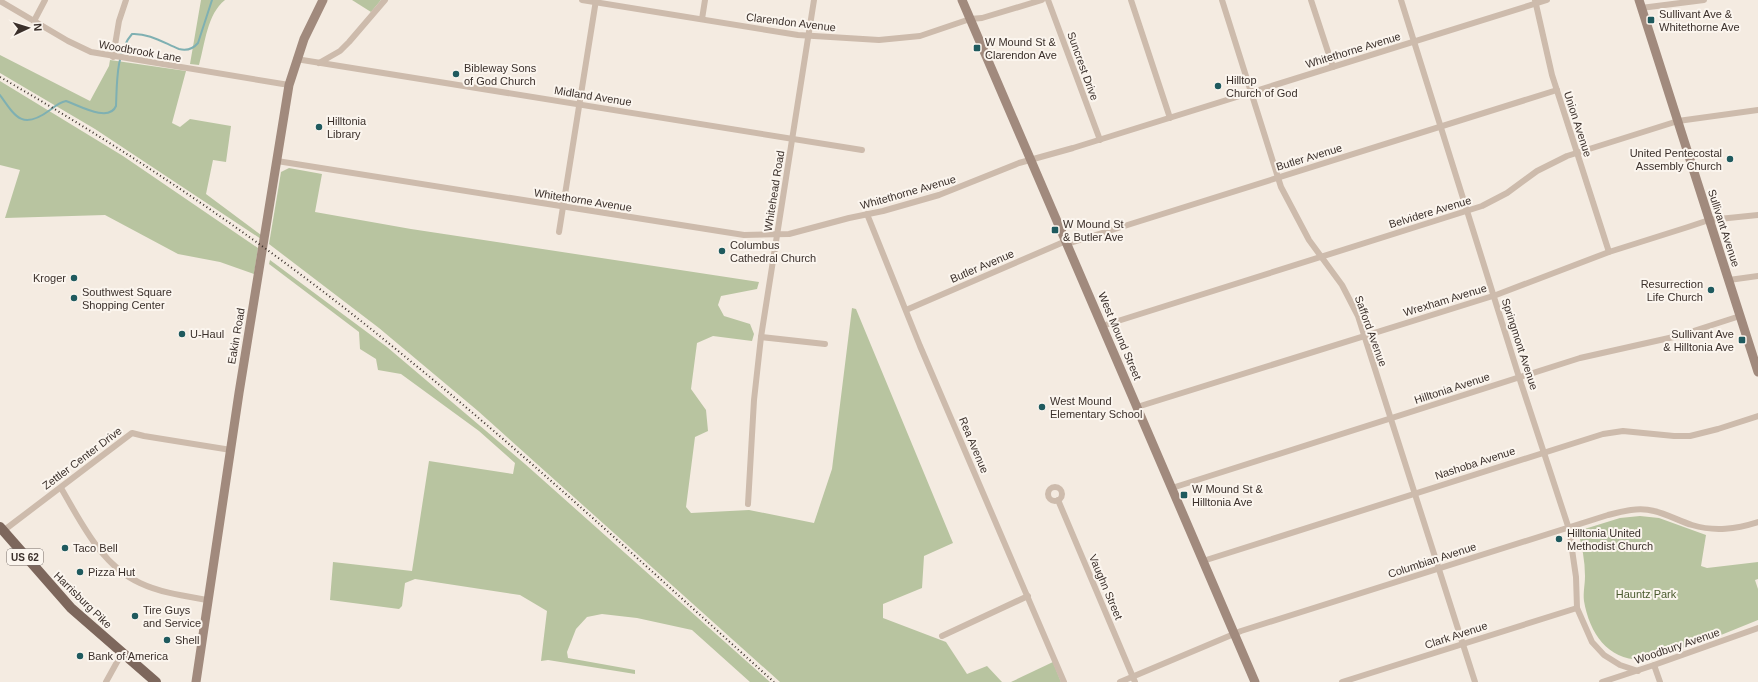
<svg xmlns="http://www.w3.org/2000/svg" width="1758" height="682" font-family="Helvetica,sans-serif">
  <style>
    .green { fill: #b8c4a0 }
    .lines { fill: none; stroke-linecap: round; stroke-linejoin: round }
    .stream { stroke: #7fb0b2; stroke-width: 2 }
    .street { stroke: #cdbbac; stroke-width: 6 }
    .secondary { stroke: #a18a7d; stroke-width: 9 }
    .primary { stroke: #7d675c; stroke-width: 10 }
    .rail { stroke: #3b302b; stroke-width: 2; stroke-dasharray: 1 3; stroke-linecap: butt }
    .poi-dot { fill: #1f5a5e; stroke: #fbf5ee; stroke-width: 1.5 }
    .labels { text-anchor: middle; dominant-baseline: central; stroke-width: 4; stroke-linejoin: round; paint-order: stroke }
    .shield { fill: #fbf5ee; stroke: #756b66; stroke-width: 1 }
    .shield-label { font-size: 10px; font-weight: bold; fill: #3b302b }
    .poi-label { font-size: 11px; fill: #3b302b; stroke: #fbf5ee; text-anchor: start }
    .street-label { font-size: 11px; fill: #3b302b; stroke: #fbf5ee }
    .park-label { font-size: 11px; fill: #4a5a2e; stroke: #fbf5ee }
  </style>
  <rect width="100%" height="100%" fill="#f4ebe1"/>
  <g class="green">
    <path d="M201,0h24c-18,14 -20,44 -26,65l-9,-1z"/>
    <path d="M352,0h29l-10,12z"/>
    <path d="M0,55l90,46 19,-35 1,-6 76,11 -14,52 8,4 10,-8 41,7 -5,36 -13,-2 -7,34 55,41v4l-166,-110 -95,-56z"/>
    <path d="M0,81l123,75 135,92 -4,26 -34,-12 -42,-8 -73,-39 -100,3 15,-48 -20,-5z"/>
    <path d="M289,168l33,6 -7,38 96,17 348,53 -2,7 -36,7 -3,9 6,11 26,8 4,10 -2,7 -39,-5 -16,7 -6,46 15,21 2,21 -13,6 -9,70 5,6 58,-3 65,13 18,-54 20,-161 4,1 97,234 -29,13 -2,32 -39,16v14l63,24 21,32 20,-8 15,16h-222l-302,-271 -99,-83 -110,-84 12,-72z"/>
    <path d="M270,260l117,87 138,117 245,218h-20l-58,-52 -55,-12 -35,-4 -15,3 -11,12 -9,23 1,6 67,12v4l-87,-14 -7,1 6,-50 -27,-16 -105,-16 -10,4 -3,23 -3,3 -69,-9 3,-38 79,9 17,-110 84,13 2,-11 -36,-32 -78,-57 -23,-4 -2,-11 -16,-10 -1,-17 -90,-68z"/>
    <path d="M1640,516l19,2 47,17 -5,31 6,2 51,-6v17l-3,1 3,9v31l-42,17 -67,22c-38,5 -59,-23 -65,-58 -1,-9 1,-16 1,-25 0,-15 -3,-30 -7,-45l42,-13z"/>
    <path d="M1053,662l8,20h-50z"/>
  </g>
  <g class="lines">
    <path class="stream" d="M0,95c16,23 23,35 50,15 5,-4 10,-8 16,-9 12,4 43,22 50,5 1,-23 0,-54 16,-72 17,-1 32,9 47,15 8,2 14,0 19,-6l14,-43"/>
    <g class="street">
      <path d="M582,0l216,35 81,5 41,-4 50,-17 12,-1 60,-18"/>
      <path d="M1048,0l52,140"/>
      <path d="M1131,0l39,118"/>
      <path d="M1222,0l59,187 28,53 33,45 16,31 117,366"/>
      <path d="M1311,0l22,67"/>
      <path d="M1401,0l118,377 50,152 7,48 1,31 15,34 12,13 16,10 18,6"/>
      <path d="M1535,0l17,75 57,177"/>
      <path d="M0,1l68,40 23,11 198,33"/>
      <path d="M1641,8l63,-8"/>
      <path d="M702,19l3,-19"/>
      <path d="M34,21l11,-21"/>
      <path d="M113,57l6,-36 7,-21"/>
      <path d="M296,59l566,91"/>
      <path d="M319,63l21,-12 9,-9 36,-42"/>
      <path d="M277,161l467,74 45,-1 60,-16 34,-7 56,-16 80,-32 54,-15 474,-148"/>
      <path d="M867,214l53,132 144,336"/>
      <path d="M559,232l37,-232"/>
      <path d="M1067,244l490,-154"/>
      <path d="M1729,280l29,-4"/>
      <path d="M906,310l160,-69"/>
      <path d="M1102,326l380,-120 25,-13 30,-22 30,-15 111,-35 80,-11"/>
      <path d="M761,337l64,7"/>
      <path d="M1137,407l359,-112 113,-43 79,-25 21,-7 49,-5"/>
      <circle cx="1055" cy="494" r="7"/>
      <path d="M61,488c20,34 40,77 79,95 21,10 45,13 68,17"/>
      <path d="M1172,488l408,-130 98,-22 62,-20"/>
      <path d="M1058,500l77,182"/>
      <path d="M748,504l6,-104 7,-63 53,-337"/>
      <path d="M3,531l129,-98 12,3 87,14"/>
      <path d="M1203,561l400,-127 20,-3 51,5h16l28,-7 40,-13"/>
      <path d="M942,636l86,-40"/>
      <path d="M1654,665l6,17"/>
      <path d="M106,682l16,-29"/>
      <path d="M1120,682l121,-51 367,-116c15,-4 31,-8 46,-4 13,3 25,10 38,14 23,7 44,4 66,-3"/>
      <path d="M1342,682l235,-74"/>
      <path d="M1602,682l52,-17 104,-37"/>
    </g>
    <g class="secondary">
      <path d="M962,0l293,682"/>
      <path d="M1639,0l119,372"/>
      <path d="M196,682l43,-289 50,-308 15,-46 19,-39"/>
    </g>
    <path class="primary" d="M0,527l71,81 85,74"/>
    <path class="rail" d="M0,77c141,81 277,174 403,278 128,104 249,217 371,327"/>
  </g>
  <g class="poi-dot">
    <rect x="1647" y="16" width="8" height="8" rx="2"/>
    <rect x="973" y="44" width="8" height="8" rx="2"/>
    <circle cx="456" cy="74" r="4"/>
    <circle cx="1218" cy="86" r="4"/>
    <circle cx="319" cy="127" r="4"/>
    <circle cx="1730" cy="159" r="4"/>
    <rect x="1051" y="226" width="8" height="8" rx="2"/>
    <circle cx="722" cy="251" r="4"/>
    <circle cx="74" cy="278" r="4"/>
    <circle cx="1711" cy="290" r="4"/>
    <circle cx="74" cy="298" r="4"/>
    <circle cx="182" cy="334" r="4"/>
    <rect x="1738" y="336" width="8" height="8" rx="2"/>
    <circle cx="1042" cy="407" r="4"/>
    <rect x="1180" y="491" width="8" height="8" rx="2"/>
    <circle cx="1559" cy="539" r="4"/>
    <circle cx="65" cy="548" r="4"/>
    <circle cx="80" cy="572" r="4"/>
    <circle cx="135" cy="616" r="4"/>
    <circle cx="167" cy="640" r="4"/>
    <circle cx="80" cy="656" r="4"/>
  </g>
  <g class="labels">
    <rect class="shield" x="7" y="549" width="36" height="16" rx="3"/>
    <g class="shield-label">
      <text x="25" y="557">US 62</text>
    </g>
    <g class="poi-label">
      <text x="1659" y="14">Sullivant Ave &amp;<tspan x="1659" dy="13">Whitethorne Ave</tspan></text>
      <text x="985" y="42">W Mound St &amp;<tspan x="985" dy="13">Clarendon Ave</tspan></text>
      <text x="464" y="68">Bibleway Sons<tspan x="464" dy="13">of God Church</tspan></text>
      <text x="1226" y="80">Hilltop<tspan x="1226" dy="13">Church of God</tspan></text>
      <text x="327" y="121">Hilltonia<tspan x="327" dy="13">Library</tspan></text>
      <text x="1722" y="153" text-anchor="end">United Pentecostal<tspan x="1722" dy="13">Assembly Church</tspan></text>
      <text x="1063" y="224">W Mound St<tspan x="1063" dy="13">&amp; Butler Ave</tspan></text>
      <text x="730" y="245">Columbus<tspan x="730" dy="13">Cathedral Church</tspan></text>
      <text x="66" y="278" text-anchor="end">Kroger</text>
      <text x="1703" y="284" text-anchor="end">Resurrection<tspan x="1703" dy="13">Life Church</tspan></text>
      <text x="82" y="292">Southwest Square<tspan x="82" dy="13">Shopping Center</tspan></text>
      <text x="190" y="334">U-Haul</text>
      <text x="1734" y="334" text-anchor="end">Sullivant Ave<tspan x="1734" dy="13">&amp; Hilltonia Ave</tspan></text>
      <text x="1050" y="401">West Mound<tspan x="1050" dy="13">Elementary School</tspan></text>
      <text x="1192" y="489">W Mound St &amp;<tspan x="1192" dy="13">Hilltonia Ave</tspan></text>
      <text x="1567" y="533">Hilltonia United<tspan x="1567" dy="13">Methodist Church</tspan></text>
      <text x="73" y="548">Taco Bell</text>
      <text x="88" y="572">Pizza Hut</text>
      <text x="143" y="610">Tire Guys<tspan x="143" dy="13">and Service</tspan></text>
      <text x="175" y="640">Shell</text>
      <text x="88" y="656">Bank of America</text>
    </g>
    <g class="street-label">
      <text transform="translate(791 22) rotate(7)">Clarendon Avenue</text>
      <text transform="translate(1353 50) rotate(-17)">Whitethorne Avenue</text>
      <text transform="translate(140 51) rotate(10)">Woodbrook Lane</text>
      <text transform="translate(1083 66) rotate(70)">Suncrest Drive</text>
      <text transform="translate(593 96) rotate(9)">Midland Avenue</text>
      <text transform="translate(1578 124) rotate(72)">Union Avenue</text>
      <text transform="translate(1309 157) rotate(-17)">Butler Avenue</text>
      <text transform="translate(774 191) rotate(-81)">Whitehead Road</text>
      <text transform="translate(908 192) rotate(-16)">Whitethorne Avenue</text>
      <text transform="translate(583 200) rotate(9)">Whitethorne Avenue</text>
      <text transform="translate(1430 212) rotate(-17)">Belvidere Avenue</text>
      <text transform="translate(1724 228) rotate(72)">Sullivant Avenue</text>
      <text transform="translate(982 266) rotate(-23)">Butler Avenue</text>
      <text transform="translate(1445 300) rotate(-17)">Wrexham Avenue</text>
      <text transform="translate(1371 331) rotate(70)">Safford Avenue</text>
      <text transform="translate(236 336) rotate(-80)">Eakin Road</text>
      <text transform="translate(1120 336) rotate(67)">West Mound Street</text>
      <text transform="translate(1520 344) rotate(72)">Springmont Avenue</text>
      <text transform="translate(1452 388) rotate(-18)">Hilltonia Avenue</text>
      <text transform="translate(974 445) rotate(67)">Rea Avenue</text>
      <text transform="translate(82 458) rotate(-37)">Zettler Center Drive</text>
      <text transform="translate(1475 463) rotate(-18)">Nashoba Avenue</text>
      <text transform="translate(1432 560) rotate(-18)">Columbian Avenue</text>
      <text transform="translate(1106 587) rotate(67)">Vaughn Street</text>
      <text transform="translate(83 600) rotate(44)">Harrisburg Pike</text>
      <text transform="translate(1456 635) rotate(-18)">Clark Avenue</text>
      <text transform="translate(1677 646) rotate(-19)">Woodbury Avenue</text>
    </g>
    <g class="park-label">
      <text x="1646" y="594">Hauntz Park</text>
    </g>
  </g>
  <g transform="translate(28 28) rotate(86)" stroke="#fbf5ee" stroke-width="3" paint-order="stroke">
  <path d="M0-3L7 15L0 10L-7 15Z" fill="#3b302b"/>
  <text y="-6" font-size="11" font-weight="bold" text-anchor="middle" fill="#3b302b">N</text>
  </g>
</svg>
